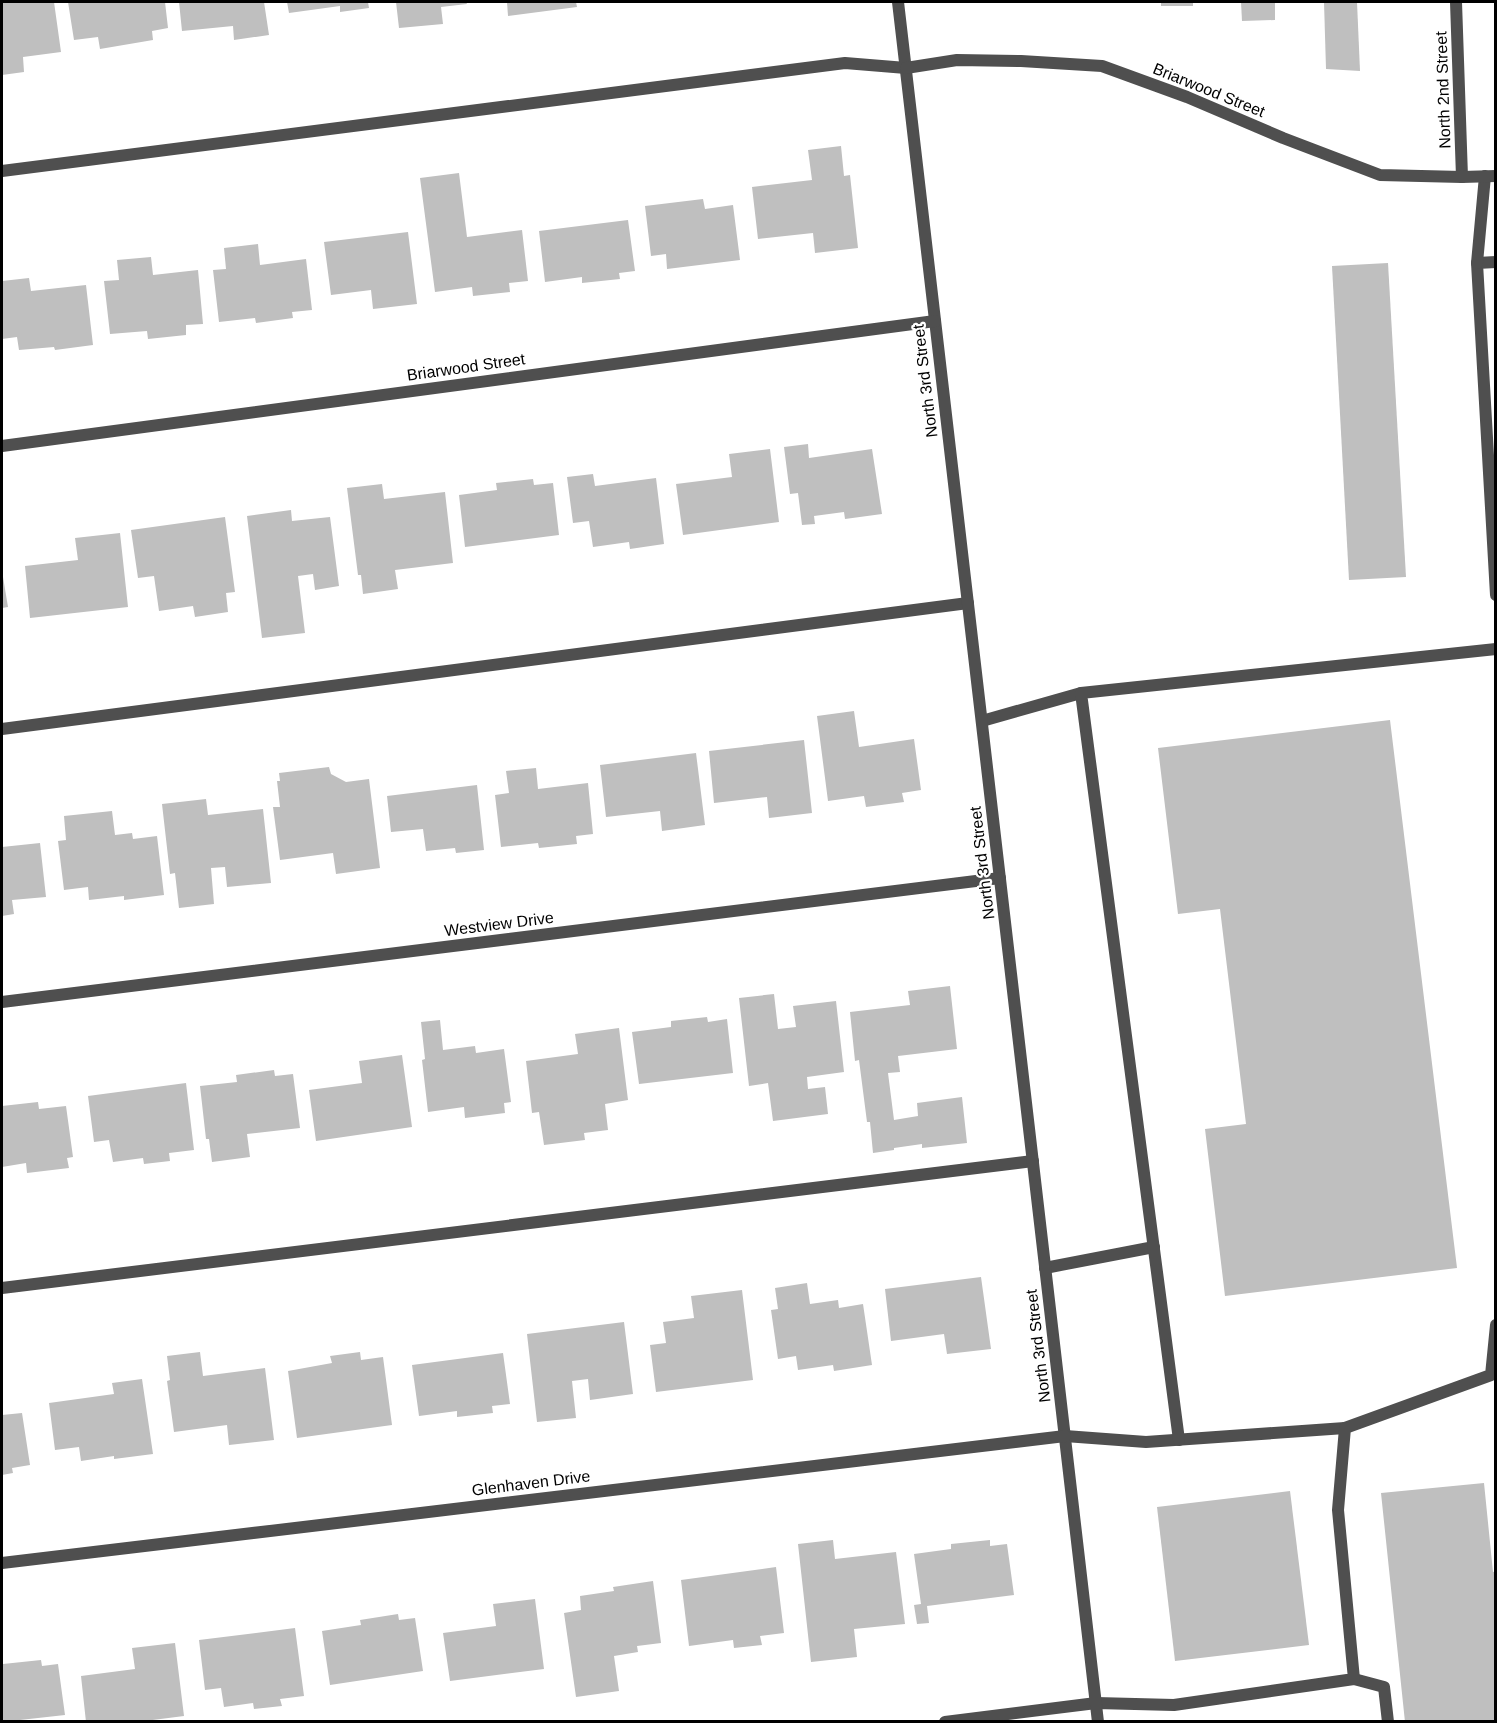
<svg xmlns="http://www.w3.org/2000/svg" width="1497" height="1723" font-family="Arial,sans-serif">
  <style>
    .building { fill: #bfbfbf }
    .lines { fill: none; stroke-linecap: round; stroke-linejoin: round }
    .service { stroke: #4f4f4f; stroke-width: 12 }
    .minor { stroke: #4f4f4f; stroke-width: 12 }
    .labels { text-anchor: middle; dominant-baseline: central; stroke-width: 4.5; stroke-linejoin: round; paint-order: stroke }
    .street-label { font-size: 16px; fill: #000; stroke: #fff }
  </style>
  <rect width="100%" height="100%" fill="#fff"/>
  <g class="building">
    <path d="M2,2h52l7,50 -38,5 1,15 -22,3z"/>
    <path d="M68,2h97l3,26 -16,3 1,9 -53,9 -2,-12 -24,3z"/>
    <path d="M179,2h85l5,33 -35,5 -1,-14 -51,5z"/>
    <path d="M287,2h81l1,6 -29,4v-6l-51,7z"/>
    <path d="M396,2h70l1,2 -26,3 2,17 -44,4z"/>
    <path d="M507,2h69l1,5 -69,9z"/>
    <rect x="1161" y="2" width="32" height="4"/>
    <path d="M1241,2h34v18l-33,1z"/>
    <path d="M1324,2h33l3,69 -34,-2z"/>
    <path d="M841,146l3,30 6,-1 8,73 -43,5 -2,-20 -55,6 -6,-52 60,-7 -4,-30z"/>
    <path d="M459,173l8,64 55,-7 6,51 -19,2 1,9 -37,4 -1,-9 -37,5 -15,-114z"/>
    <path d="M703,199l2,10 28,-4 7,55 -73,9 -1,-15 -15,2 -6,-50z"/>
    <path d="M628,220l7,51 -16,2 1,6 -38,4v-6l-37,5 -6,-51z"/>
    <path d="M408,232l9,72 -44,5 -2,-19 -40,5 -7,-53z"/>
    <path d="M258,244l2,21 46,-6 6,51 -20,2 1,6 -37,5 -1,-5 -36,4 -6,-52 13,-1 -2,-21z"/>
    <path d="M151,257l2,18 45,-5 5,54 -17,1v10l-38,4 -1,-8 -37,3 -6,-53 15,-1 -2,-20z"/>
    <path d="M1388,263l18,314 -57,3 -17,-314z"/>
    <path d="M29,278l2,13 55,-6 7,60 -38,5 -1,-3 -35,3 -2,-13 -15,2v-58z"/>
    <path d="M808,444l1,14 63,-9 10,65 -37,5 -1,-7 -30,4 1,8 -13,1 -4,-32 -8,1 -6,-47z"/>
    <path d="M770,449l9,73 -96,13 -7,-51 56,-7 -3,-23z"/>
    <path d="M593,474l2,12 61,-8 8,66 -34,5 -1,-7 -36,5 -4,-26 -16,2 -6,-46z"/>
    <path d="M533,479l1,6 19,-2 6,52 -94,12 -6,-52 38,-5 -1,-7z"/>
    <path d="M382,484l2,15 61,-7 8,71 -58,7 3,19 -35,5 -2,-19h-3l-11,-87z"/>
    <path d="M291,510l1,11 38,-4 9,69 -24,4 -2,-16 -15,2 7,57 -43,5 -15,-122z"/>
    <path d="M225,517l10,75 -9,1 2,19 -33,5 -2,-11 -34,5 -5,-35 -16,2 -7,-48z"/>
    <path d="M120,533l8,74 -98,11 -5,-52 53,-6 -3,-22z"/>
    <path d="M2,577h1l5,30 -6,1z"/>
    <path d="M854,711l5,36 55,-8 7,51 -19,3 2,9 -38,5 -2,-11 -36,5 -11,-85z"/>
    <path d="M1390,720l67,548 -232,28 -20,-167 41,-5 -26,-215 -42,5 -20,-166z"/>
    <path d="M804,740l8,73 -43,5 -2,-21 -53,6 -5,-52z"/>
    <path d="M696,753l9,72 -43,6 -2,-20 -54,6 -6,-52z"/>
    <path d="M329,767l2,7 15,8 23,-3 11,89 -44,6 -3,-21 -53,7 -7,-53h7l-3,-26h3l-1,-8z"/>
    <path d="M536,768l2,21 50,-6 5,51 -17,2 1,8 -38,4 -1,-5 -37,4 -6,-52 14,-2 -3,-22z"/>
    <path d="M477,785l7,65 -28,3 -1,-5 -29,3 -3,-22 -32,3 -4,-36z"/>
    <path d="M206,799l2,16 55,-6 8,74 -44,4 -2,-20 -14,1 3,36 -35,4 -4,-35 -5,1 -8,-70z"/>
    <path d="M112,811l3,24 17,-2 1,6 24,-3 7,59 -40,5v-4l-35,4 -1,-13 -24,3 -6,-49 8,-1 -2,-24z"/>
    <path d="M40,843l6,54 -34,3 2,14 -12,2v-69z"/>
    <path d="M950,986l7,63 -59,7 2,16 -12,1 6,47 24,-4 -1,-13 45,-6 5,46 -45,5v-4l-28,4v2l-21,3 -3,-31h-3l-8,-62 -4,1 -5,-49 60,-7 -2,-14z"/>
    <path d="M774,994l4,35 18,-2 -3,-21 43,-5 8,71 -37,5 1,12 17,-2 3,27 -55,7 -5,-38 -19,3 -10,-88z"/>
    <path d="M707,1017l1,5 19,-3 6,54 -94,11 -7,-52 39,-5v-6z"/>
    <path d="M440,1020l3,30 32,-4 1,7 28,-4 7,53 -7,1 1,10 -40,5 -1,-11 -36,5 -6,-52 3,-1 -4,-37z"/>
    <path d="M619,1028l9,72 -23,4 3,26 -24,3 1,7 -41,5 -5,-33 -7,1 -6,-52 52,-7 -3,-20z"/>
    <path d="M402,1055l10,72 -96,14 -7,-51 53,-7 -3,-22z"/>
    <path d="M274,1070l1,6 18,-2 7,54 -53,6 3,23 -38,5 -3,-23h-3l-6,-53 37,-4 -1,-7z"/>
    <path d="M186,1083l8,67 -25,3 1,8 -26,3 -1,-6 -30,4 -4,-22 -15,2 -6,-46z"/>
    <path d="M38,1102l1,7 27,-3 7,51 -6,1 2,10 -42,5 -1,-10 -24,4v-61z"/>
    <path d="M981,1277l10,72 -44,5 -3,-20 -53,7 -6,-52z"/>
    <path d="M807,1283l3,21 28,-4 1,8 24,-4 9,61 -38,6 -1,-6 -35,5 -2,-14 -18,3 -7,-49 7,-1 -3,-21z"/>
    <path d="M742,1290l11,90 -97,12 -6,-47 16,-2 -3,-21 31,-4 -3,-22z"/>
    <path d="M624,1322l9,72 -43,6 -2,-21 -16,2 4,37 -39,4 -10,-88z"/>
    <path d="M200,1352l3,24 62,-8 9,72 -45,5 -2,-20 -53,7 -7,-51 3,-1 -3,-24z"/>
    <path d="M360,1352l1,8 22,-3 9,68 -95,13 -9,-67 44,-8 -2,-7z"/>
    <path d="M503,1353l7,51 -18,2 1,7 -36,4v-6l-38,5 -7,-51z"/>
    <path d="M142,1379l11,75 -39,5v-3l-33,5 -2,-14 -24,3 -6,-47 65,-9 -2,-11z"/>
    <path d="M22,1413l8,52 -18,3 1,5 -11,2v-60z"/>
    <path d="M1484,1483l9,89 3,-1v151h-91l-24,-229z"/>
    <path d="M1290,1491l19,154 -134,16 -18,-154z"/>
    <path d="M833,1540l2,19 61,-7 9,72 -51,5 3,28 -46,5 -13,-118z"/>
    <path d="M990,1540v6l17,-2 7,51 -87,11 2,17 -12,1 -3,-19 7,-1 -7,-50 37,-5v-5z"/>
    <path d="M776,1567l8,66 -24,3 2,9 -28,3 -1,-8 -44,6 -8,-66z"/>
    <path d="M653,1581l8,62 -24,3 1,6 -24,4 5,35 -43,6 -12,-84 17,-3 -1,-14 34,-5 -1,-4z"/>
    <path d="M535,1599l9,70 -94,12 -7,-48 53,-7 -3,-22z"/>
    <path d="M398,1614l1,6 16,-2 8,53 -93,14 -8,-54 39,-6 -1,-5z"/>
    <path d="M295,1628l9,68 -24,3 2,7 -28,3 -1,-6 -29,4 -3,-19 -16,2 -6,-50z"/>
    <path d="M175,1643l9,73 -47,6h-51l-5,-46 54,-7 -3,-21z"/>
    <path d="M41,1660l1,6 16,-2 7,51 -63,7 1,-58z"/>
  </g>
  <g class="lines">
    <g class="service">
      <path d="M2,171l843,-108 61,5"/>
      <path d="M1496,262l-19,1 19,332"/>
      <path d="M1477,263l8,-87"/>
      <path d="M982,721l99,-28"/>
      <path d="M2,729l966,-126"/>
      <path d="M1045,1268l109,-21"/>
      <path d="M2,1288l1031,-127"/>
      <path d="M1065,1436l81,6 199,-14"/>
      <path d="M1179,1440l-98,-747 415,-44"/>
      <path d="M1354,1679l30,8 4,35"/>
      <path d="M945,1722l151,-19 78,2 180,-26 -16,-169 7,-82 146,-53 5,-50"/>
    </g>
    <g class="minor">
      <path d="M898,2l200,1720"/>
      <path d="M1456,2l6,175"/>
      <path d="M906,68l51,-8 64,1 81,5 85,31 96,41 97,37 82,2 34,-1"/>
      <path d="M2,446l933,-125"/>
      <path d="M2,1002l998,-124"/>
      <path d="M2,1563l1063,-127"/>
    </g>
  </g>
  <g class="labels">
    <g class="street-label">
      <text transform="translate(1209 90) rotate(22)">Briarwood Street</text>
      <text transform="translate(1443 90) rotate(-92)">North 2nd Street</text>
      <text transform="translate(466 367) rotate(-8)">Briarwood Street</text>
      <text transform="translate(925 381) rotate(-97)">North 3rd Street</text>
      <text transform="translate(982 863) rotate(-97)">North 3rd Street</text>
      <text transform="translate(499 924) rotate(-7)">Westview Drive</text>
      <text transform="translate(1038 1346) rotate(-97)">North 3rd Street</text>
      <text transform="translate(531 1483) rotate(-7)">Glenhaven Drive</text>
    </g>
  </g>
  <rect width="1497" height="1723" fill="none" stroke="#000000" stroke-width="6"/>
</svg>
